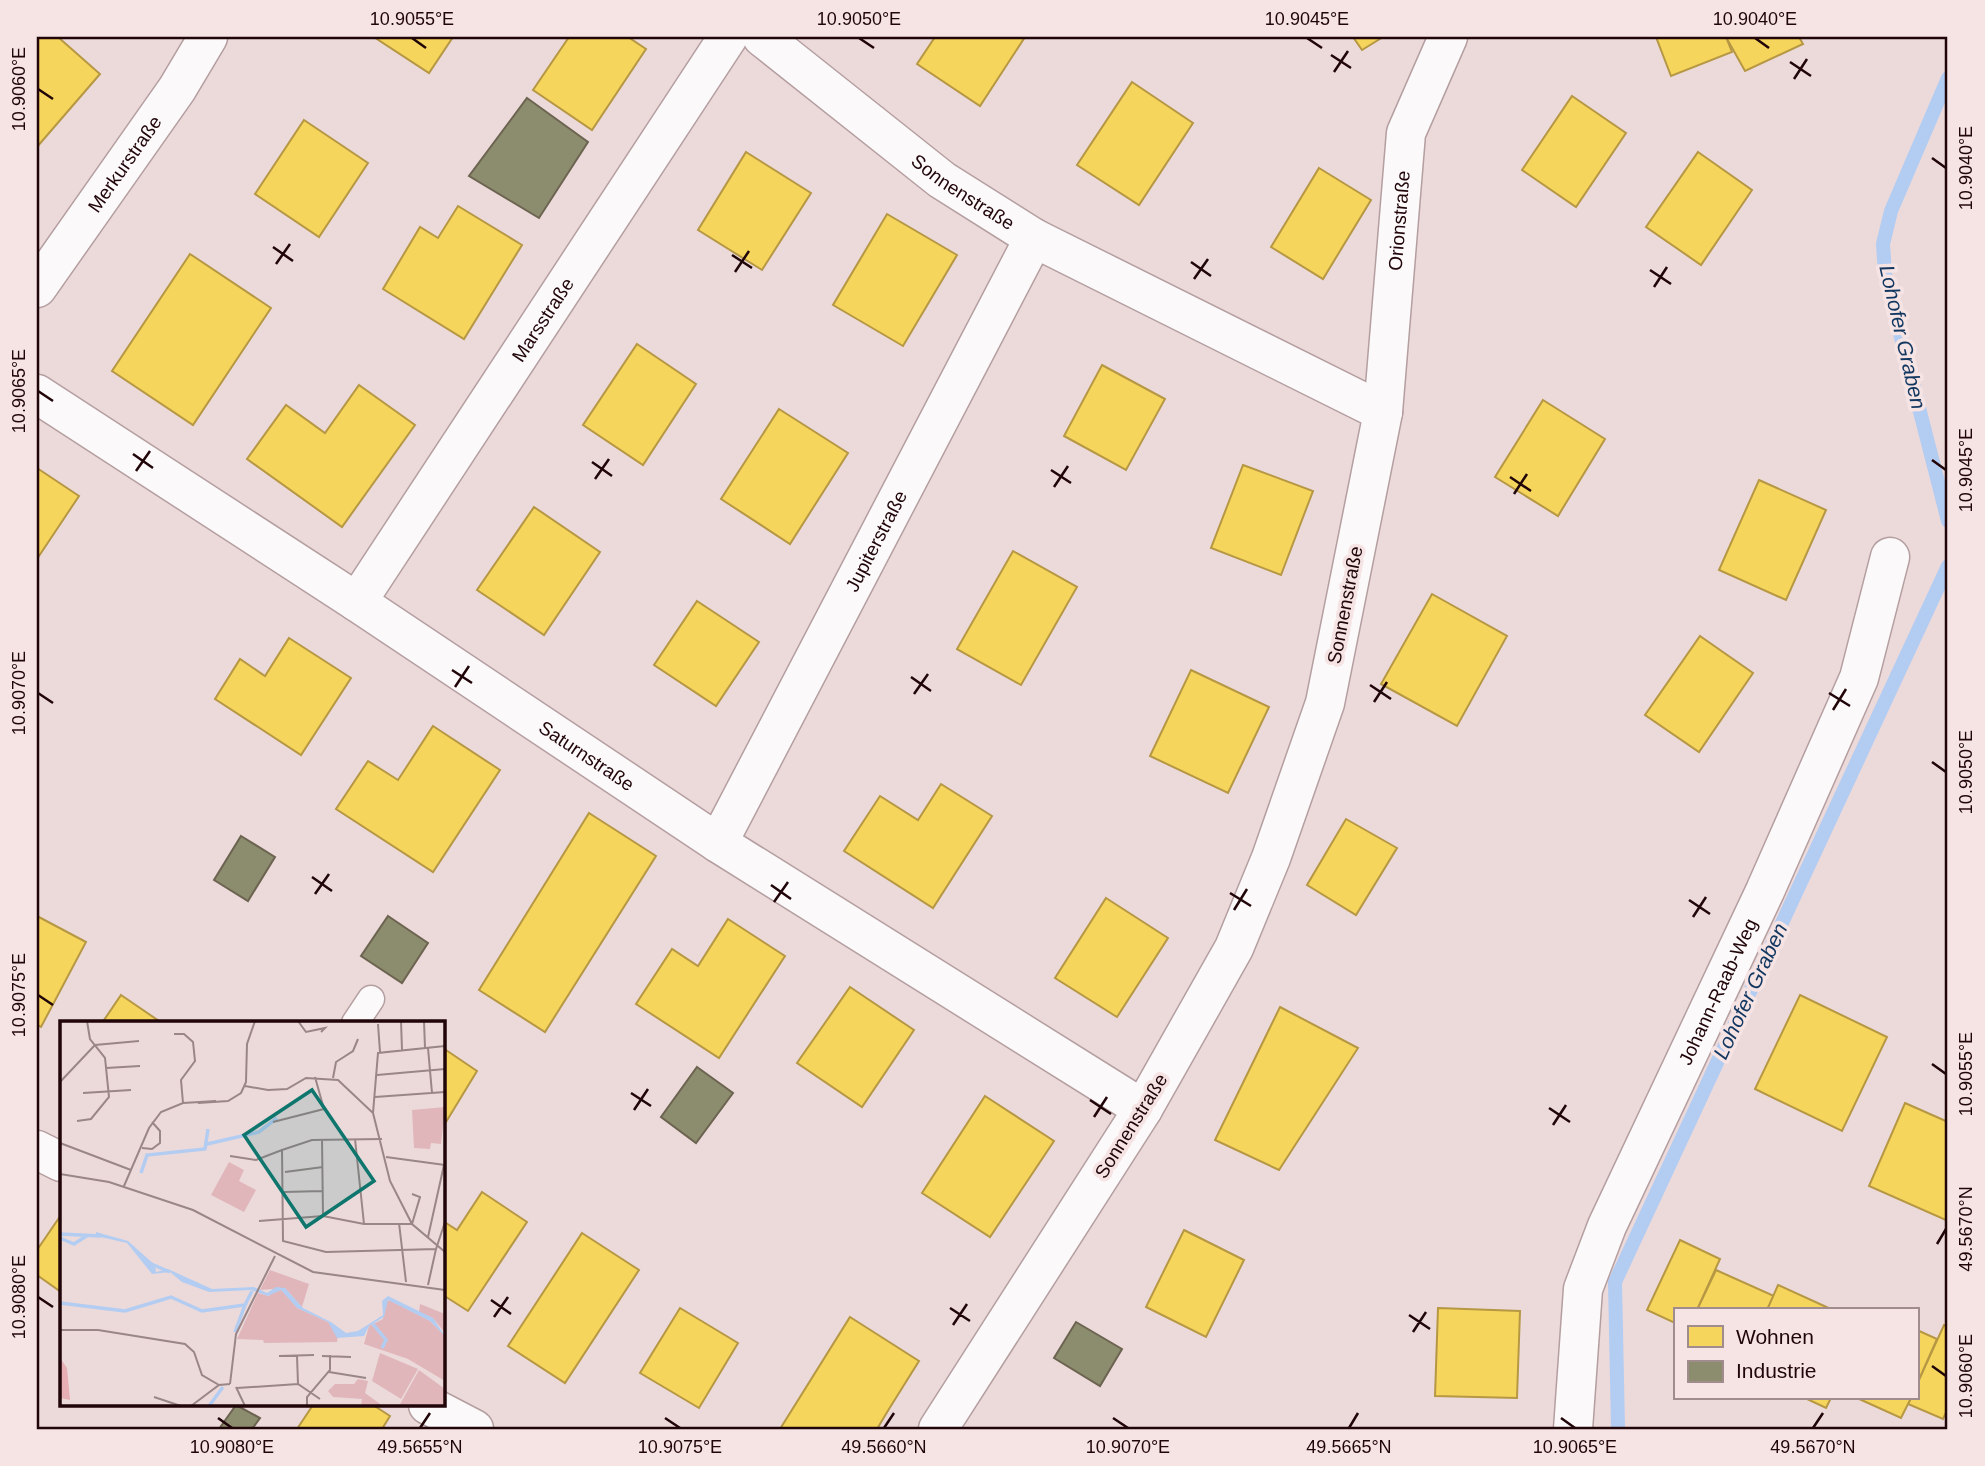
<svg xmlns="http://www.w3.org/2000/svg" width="1985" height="1466" font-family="Arial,sans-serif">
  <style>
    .homes { fill: #f6d55c; stroke: #b69743; stroke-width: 2 }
    .industry { fill: #8c8c6e; stroke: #6c6450; stroke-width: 2 }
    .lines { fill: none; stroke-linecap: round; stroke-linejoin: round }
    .stream { stroke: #b3ccf1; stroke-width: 14 }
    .lane-casing { stroke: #b49ea0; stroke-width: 29 }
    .street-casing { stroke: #b49ea0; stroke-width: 41 }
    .lane { stroke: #fcf9fa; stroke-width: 26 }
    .street { stroke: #fcf9fa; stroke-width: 38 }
    .ticks { fill: none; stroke: #200509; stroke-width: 2.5 }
    .labels { text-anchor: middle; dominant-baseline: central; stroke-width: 7; stroke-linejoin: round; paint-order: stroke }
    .street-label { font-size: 19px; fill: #200509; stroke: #f6e4e5 }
    .water-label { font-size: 21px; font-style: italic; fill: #11365f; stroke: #f6e4e5 }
    .inset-river { fill: none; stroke: #b3ccf1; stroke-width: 3.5 }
    .inset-road { fill: none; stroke: #9a8587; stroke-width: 2 }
    .view { fill: #0f766e; fill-opacity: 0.15; stroke: #0f766e; stroke-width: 3.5 }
    .inset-edge { fill: none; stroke: #200509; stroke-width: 3.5 }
    .neatline { fill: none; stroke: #200509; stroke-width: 2.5 }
    .ticks-label { font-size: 18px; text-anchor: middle; fill: #200509 }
  </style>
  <rect width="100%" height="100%" fill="#ecdadb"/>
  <g class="homes">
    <path d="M37,37h21l42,37 -63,73z"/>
    <path d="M379,37h74l-24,36 -52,-34z"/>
    <path d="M569,37h59l18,12 -54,81 -59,-40z"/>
    <path d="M935,37h90l-45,69 -63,-42z"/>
    <path d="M1353,37h30l-21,13z"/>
    <path d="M1656,37h70l6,15 -61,24z"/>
    <path d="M1726,37h73l4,7 -58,27z"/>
    <path d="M1132,82l61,41 -54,82 -62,-40z"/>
    <path d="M1572,96l54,37 -50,74 -54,-37z"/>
    <path d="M304,120l64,43 -49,74 -64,-43z"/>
    <path d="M746,152l65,41 -49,77 -64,-40z"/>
    <path d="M1698,152l54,38 -51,75 -55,-38z"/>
    <path d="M1319,168l52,32 -48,79 -52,-32z"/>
    <path d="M458,206l64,39 -58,94 -81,-50 37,-62 18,11z"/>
    <path d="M887,214l70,41 -54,91 -70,-41z"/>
    <path d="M190,254l81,54 -78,117 -81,-54z"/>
    <path d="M637,344l59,40 -53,81 -60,-40z"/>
    <path d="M1102,365l63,34 -39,71 -62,-34z"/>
    <path d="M359,385l56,40 -73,102 -95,-68 39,-54 39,28z"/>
    <path d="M1543,400l62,39 -47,77 -63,-39z"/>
    <path d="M779,409l69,44 -58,91 -69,-45z"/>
    <path d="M1243,465l70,26 -32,84 -70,-27z"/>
    <path d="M37,468l42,28 -42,63z"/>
    <path d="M1759,480l67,30 -40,90 -67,-30z"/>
    <path d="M534,507l66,45 -56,83 -67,-45z"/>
    <path d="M1013,551l64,36 -56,98 -64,-36z"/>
    <path d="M1432,594l75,42 -50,90 -76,-42z"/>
    <path d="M697,601l62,41 -43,64 -62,-41z"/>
    <path d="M1700,636l53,37 -54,79 -54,-37z"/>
    <path d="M289,638l62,40 -50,77 -86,-56 25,-40 25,17z"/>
    <path d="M1191,670l78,37 -41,86 -78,-37z"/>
    <path d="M433,726l67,44 -67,102 -97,-63 32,-48 30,19z"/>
    <path d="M941,784l51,32 -59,92 -89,-57 36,-55 38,24z"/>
    <path d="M589,813l67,43 -111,176 -66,-42z"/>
    <path d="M1346,819l51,29 -41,67 -49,-30z"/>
    <path d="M1106,898l62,40 -51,79 -62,-39z"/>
    <path d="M37,916l49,26 -45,85 -4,-2z"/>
    <path d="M728,919l57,37 -66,102 -83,-54 36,-55 26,17z"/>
    <path d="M850,987l64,43 -52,77 -65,-44z"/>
    <path d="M121,995l41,28h-60z"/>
    <path d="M1800,995l87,42 -45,94 -87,-42z"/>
    <path d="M1280,1007l78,41 -79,122 -64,-30z"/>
    <path d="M443,1048l34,23 -34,56z"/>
    <path d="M985,1096l69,45 -64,96 -68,-44z"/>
    <path d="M1905,1103l43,19v99l-79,-35z"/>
    <path d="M482,1192l45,30 -59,89 -25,-16v-74l14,9z"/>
    <path d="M61,1215v77l-24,-17v-25z"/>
    <path d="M1184,1230l60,30 -38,77 -60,-30z"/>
    <path d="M582,1233l57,37 -74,113 -57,-37z"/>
    <path d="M1680,1240l40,19 -23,51h-22v13l-28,-13z"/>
    <path d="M1716,1270l58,26 -7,14h-70z"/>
    <path d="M1778,1285l55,25h-66z"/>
    <path d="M680,1308l58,35 -39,65 -59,-35z"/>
    <path d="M1438,1308l82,3 -3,87 -82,-2z"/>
    <path d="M850,1317l69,44 -30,48 -12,20h-97z"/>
    <path d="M1944,1325l4,2v81l-5,11 -35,-15 3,-6h6v-14z"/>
    <path d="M1917,1330l20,9 -20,45z"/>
    <path d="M1805,1398h26l-5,10z"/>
    <path d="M1857,1398h54l-10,20z"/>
    <path d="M313,1405h60l17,11 -8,13h-85z"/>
  </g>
  <g class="industry">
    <path d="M527,98l61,44 -49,76 -70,-42z"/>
    <path d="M241,836l34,21 -27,44 -34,-21z"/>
    <path d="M388,916l40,27 -26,40 -41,-27z"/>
    <path d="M697,1067l36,26 -37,50 -35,-26z"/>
    <path d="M1076,1322l46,27 -22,37 -46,-28z"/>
    <path d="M236,1405l24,13 -8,11h-33z"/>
  </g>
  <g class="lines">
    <g class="stream">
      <path d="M1948,78l-57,133 -8,33 2,31 63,246"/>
      <path d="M1618,1429l-3,-147 333,-716"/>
    </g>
    <g class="lane-casing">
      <path id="lane" d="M355,1023l16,-24"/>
    </g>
    <g class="street-casing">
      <g id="street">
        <path id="s1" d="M762,37l180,143 92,58 349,174 -58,291 -54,155 -37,90 -91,161 -205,320"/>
        <path id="s2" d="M37,288l140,-199 31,-52"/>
        <path id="s3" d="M37,394l320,208 361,241 425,266"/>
        <path id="s4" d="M1383,412l23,-279 42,-96"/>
        <path id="s5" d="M357,602l371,-565"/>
        <path id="s6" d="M718,843l316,-605"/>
        <path d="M37,1150l24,12"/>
        <path d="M428,1405l46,24"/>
        <path id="s7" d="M1573,1429l10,-140 24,-63 158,-335 94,-213 31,-121"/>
      </g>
    </g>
    <use href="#lane" class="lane"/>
    <use href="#street" class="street"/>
  </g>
  <path class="ticks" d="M412,38l14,10M859,38l15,10M1307,38l15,10M1755,38l14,10M1331,55l20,13M1790,62l21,14M1334,72l14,-21M1794,79l13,-20M38,89l15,10M1932,158l14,10M273,247l20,14M732,255l20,13M1191,262l20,14M276,264l14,-20M1650,270l21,14M735,272l14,-21M1194,279l14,-20M1654,287l13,-20M38,391l15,10M133,454l20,14M1932,460l14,10M592,462l20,14M1051,470l20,13M136,471l14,-20M1510,477l21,14M595,479l14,-20M1054,487l14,-21M1514,494l13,-20M452,670l20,13M911,677l20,14M1370,685l21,14M455,687l14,-21M38,693l15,10M1829,693l21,13M914,694l14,-20M1374,702l13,-20M1833,710l13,-21M1932,762l14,10M312,877l20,14M771,885l20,14M1230,893l21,13M315,894l14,-20M1689,900l21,14M774,902l14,-20M1234,910l13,-21M1693,917l13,-20M38,995l15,10M1932,1064l14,10M631,1093l20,13M1090,1100l21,14M1549,1108l21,14M634,1110l14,-21M1094,1117l13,-20M1553,1125l13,-20M1937,1244l9,-15M38,1297l15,10M491,1300l20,14M950,1308l20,13M1409,1315l21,14M494,1317l14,-20M953,1325l14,-21M1413,1332l13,-20M1932,1366l14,10M218,1418l14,10M665,1418l15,10M1113,1418l15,10M1561,1418l14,10M420,1428l10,-15M884,1428l10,-15M1349,1428l9,-15M1813,1428l10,-15"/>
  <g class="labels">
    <g class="street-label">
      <text stroke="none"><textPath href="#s2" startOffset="152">Merkurstraße</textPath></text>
      <text stroke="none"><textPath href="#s1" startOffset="254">Sonnenstraße</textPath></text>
      <text stroke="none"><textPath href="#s4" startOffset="192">Orionstraße</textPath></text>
      <text stroke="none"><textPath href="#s5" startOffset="338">Marsstraße</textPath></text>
      <text stroke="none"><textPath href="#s6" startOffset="341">Jupiterstraße</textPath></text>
      <text transform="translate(1345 605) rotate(-79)">Sonnenstraße</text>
      <text stroke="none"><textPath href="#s3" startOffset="658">Saturnstraße</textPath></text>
      <text stroke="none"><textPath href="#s7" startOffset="467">Johann-Raab-Weg</textPath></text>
      <text transform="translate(1131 1126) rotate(-58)">Sonnenstraße</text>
    </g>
    <g class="water-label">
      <text transform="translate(1903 337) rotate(77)">Lohofer Graben</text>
      <text transform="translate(1750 991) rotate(-65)">Lohofer Graben</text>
    </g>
  </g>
  <g transform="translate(60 1021)">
    <rect width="385" height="385" fill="#ecdadb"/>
    <path d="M385,86l-4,37 -10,-1 -1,6 -16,-1 -2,-38zM169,141l15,8 -5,11 17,9 -12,22 -33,-17zM210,249l39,14 -7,23 -17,-19 -25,2zM216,268l8,2 13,17 31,14 10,13 -1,7 -73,1 -1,-3 -26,-1 21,-46 11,3zM330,279l40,21 15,15v45l-37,-22 -44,-15 5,-18 14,-7 2,-17zM360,283l25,10v19l-12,-15 -14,-6zM320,332l38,16 -17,30 -29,-18zM359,349l26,19v17h-46zM298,358l10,2 -3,12 18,13h-22l1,-7 -29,-2 -5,-6 7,-7h19z" fill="#e0b6ba"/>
    <path d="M0,337l7,10 3,32 -10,-2z" fill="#e7aeb4"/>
    <path d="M36,211l32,9 27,24 1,7 12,-3 44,20 42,-2 13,6 9,-6 9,1 18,20 28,14 15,11 12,-2 25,-16 -1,-14 6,-5 45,22 12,18 -15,-15 -42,-21 -4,17 -15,9 -5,10 -27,2 -9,-16 -31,-14 -16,-18 -13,6 -17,-6 -42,2 -27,-10 -12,-10 -18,2 -25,-31 -31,-7z" fill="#b3ccf1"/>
    <path class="inset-river" d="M147,123l52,-12 18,-14M81,152l6,-18 58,-6 3,-20M0,213l41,2M0,217l14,6 14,-9M89,242l21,9M0,282l65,8 46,-14 31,14 43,-6 7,-14M313,303l13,16 -4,8M175,311l10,-27M149,385l14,-19"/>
    <path class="inset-road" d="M238,0l8,11 19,-4 -4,4M341,0l1,29M364,0l1,27M318,3l2,28M114,13h10l9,8 2,19 -14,19 2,23M368,27l4,45M46,47l34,-2M317,54l68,-6M273,57l3,-16 17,-11 5,-12M0,61l35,-37 44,-4M185,65l23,4 19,-1 19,-11 32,2 35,33 17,68 22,43 33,28M23,72l48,-3M315,76l70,-5M138,82l30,-2 13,-8 5,-11 1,-38 8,-23M313,92l5,-60 67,-7M17,100l14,-2 18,-22 -4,-39 -15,-19 -3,-18M213,101l51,-13 -9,-32M262,118l1,77M295,118l9,85M322,118l-70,1 -30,10 1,91 43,11 110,-3 9,-27M0,122l71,27M82,127l10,1 8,-6v-12l-8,-9M170,135l26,4 26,-10M326,136l59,8M225,151l38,-5M0,153l49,8 84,28 120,62 132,18M64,165l25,-58 12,-16 22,-9 33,-2M224,171l39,-1M199,200l64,-5 41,8h48l8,-27 -8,-3M339,202l7,59M368,216l16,-72M368,264l8,-36M0,309h38l87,14 9,8 8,23 17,10M219,335l35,-1M237,335l1,28M262,335l29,1M269,351l37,6M170,363l6,-50 39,-78M176,366l9,19M177,367l61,-4 22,15M94,376l27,9M131,385l28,-21 11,-1M247,385v-9l23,-27v-15"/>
    <path class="view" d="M252,69l62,91 -68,46 -62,-92z"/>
    <rect width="385" height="385" class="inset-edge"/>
  </g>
  <rect width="1985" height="1466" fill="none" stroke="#f6e4e5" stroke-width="77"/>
  <rect x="1674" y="1308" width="245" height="91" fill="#f6e4e5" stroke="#a08b8d" stroke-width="2"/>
  <rect x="1688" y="1326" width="35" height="21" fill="#f6d55c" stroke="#a08b8d" stroke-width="2"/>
  <text x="1736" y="1344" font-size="21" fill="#200509">Wohnen</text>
  <rect x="1688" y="1361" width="35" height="21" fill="#8c8c6e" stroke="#a08b8d" stroke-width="2"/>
  <text x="1736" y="1378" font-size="21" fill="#200509">Industrie</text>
  <rect x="38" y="38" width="1908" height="1390" class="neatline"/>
  <g class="ticks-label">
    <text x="412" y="25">10.9055°E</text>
    <text x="859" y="25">10.9050°E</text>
    <text x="1307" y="25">10.9045°E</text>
    <text x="1755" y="25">10.9040°E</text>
    <text transform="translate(19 89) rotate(-90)" y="6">10.9060°E</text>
    <text transform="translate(1966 168) rotate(-90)" y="6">10.9040°E</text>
    <text transform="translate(19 391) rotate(-90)" y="6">10.9065°E</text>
    <text transform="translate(1966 470) rotate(-90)" y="6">10.9045°E</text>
    <text transform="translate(19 693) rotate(-90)" y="6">10.9070°E</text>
    <text transform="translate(1966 772) rotate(-90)" y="6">10.9050°E</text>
    <text transform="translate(19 995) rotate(-90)" y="6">10.9075°E</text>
    <text transform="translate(1966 1074) rotate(-90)" y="6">10.9055°E</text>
    <text transform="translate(1966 1229) rotate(-90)" y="6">49.5670°N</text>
    <text transform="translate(19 1297) rotate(-90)" y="6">10.9080°E</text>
    <text transform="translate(1966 1376) rotate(-90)" y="6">10.9060°E</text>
    <text x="232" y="1453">10.9080°E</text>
    <text x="420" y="1453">49.5655°N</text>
    <text x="680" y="1453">10.9075°E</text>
    <text x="884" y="1453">49.5660°N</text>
    <text x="1128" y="1453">10.9070°E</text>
    <text x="1349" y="1453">49.5665°N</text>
    <text x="1575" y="1453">10.9065°E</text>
    <text x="1813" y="1453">49.5670°N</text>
  </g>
</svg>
